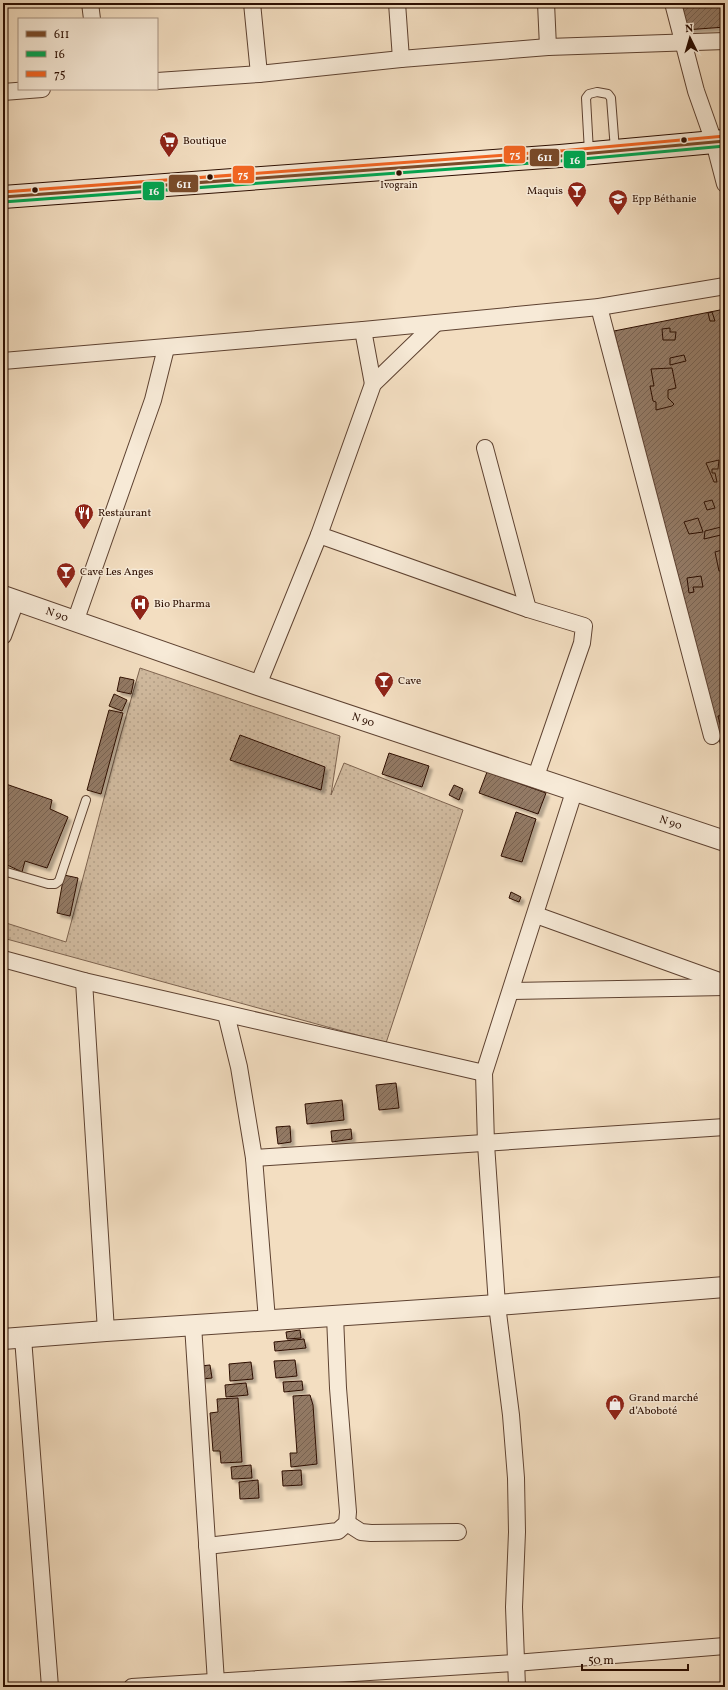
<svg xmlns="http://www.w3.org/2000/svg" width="728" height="1690" font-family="Vollkorn,serif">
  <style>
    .grass { fill: url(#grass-dots); stroke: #7e6450 }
    .building { fill: url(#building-hatch); stroke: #2c0e01; filter: url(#shadow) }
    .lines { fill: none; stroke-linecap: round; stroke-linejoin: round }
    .service-casing { stroke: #5e4231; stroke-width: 10 }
    .minor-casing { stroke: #5e4231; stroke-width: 18 }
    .tertiary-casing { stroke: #5e4231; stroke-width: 22 }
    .secondary-casing { stroke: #2c0e01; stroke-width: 24 }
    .service { stroke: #f7ead7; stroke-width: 8 }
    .minor { stroke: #f7ead7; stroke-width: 16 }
    .tertiary { stroke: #f7ead7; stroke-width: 20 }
    .secondary { stroke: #f7ead7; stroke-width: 22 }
    .bus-1-casing { stroke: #f7ead7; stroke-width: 6 }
    .bus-2-casing { stroke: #f7ead7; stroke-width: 6 }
    .bus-3-casing { stroke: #f7ead7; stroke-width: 6 }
    .bus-1 { stroke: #7a4b2a; stroke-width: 3 }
    .bus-2 { stroke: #00a651; stroke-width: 3 }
    .bus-3 { stroke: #f26522; stroke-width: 3 }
    .bus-dot { fill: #2c0e01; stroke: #f7ead7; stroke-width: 1.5 }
    .labels { text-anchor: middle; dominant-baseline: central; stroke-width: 3; stroke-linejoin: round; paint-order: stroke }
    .bus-label { font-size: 10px; fill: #2c0e01; stroke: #f7ead7 }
    .poi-label { font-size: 11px; fill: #2c0e01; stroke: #f7ead7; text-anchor: start }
    .street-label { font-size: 11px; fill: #2c0e01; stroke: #f7ead7 }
    .line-badge { stroke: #f7ead7; stroke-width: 1.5 }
    .badge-label { font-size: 11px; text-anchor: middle; font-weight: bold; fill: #fff }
  </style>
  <defs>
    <pattern id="grass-dots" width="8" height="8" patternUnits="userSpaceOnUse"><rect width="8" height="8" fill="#d1bba0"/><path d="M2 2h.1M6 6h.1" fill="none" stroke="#b4a088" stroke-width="1.8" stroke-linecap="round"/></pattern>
    <pattern id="building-hatch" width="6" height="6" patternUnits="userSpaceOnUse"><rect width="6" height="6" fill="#937a65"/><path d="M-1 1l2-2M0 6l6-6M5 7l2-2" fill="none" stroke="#786251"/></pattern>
    <filter id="shadow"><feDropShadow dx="3.5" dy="3.5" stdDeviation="1" flood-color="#0004"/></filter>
  </defs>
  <rect width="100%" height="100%" fill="#f3dec1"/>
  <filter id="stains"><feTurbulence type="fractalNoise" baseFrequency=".005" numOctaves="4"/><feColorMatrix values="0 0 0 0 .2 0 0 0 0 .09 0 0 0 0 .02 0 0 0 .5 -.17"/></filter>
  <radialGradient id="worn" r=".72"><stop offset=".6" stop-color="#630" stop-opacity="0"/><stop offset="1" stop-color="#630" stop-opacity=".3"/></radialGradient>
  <path class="grass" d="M140,668l200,68 -9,59 13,-32 119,47 -77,233 -383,-105v-16l63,20 55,-208z"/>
  <g class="building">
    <path d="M678,3h47v24l-40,3z"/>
    <path d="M725,309v436l-4,1 -107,-415z"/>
    <path d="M712,312l3,9h-5l-2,-8z"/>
    <path d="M670,328v4h6l-1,8h-12l-1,-11z"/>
    <path d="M684,355l2,6 -16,4v-7z"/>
    <path d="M672,368l4,20 -8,2v8l6,6 -2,2 -16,4v-8l-3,-1 -3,-15h4l-3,-17z"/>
    <path d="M719,460l-1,9h-6v4h3l2,9h-3l-8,-19z"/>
    <path d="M712,500l3,8 -8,2 -3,-8z"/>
    <path d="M698,518l5,14 -14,2 -5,-12z"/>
    <path d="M725,526v8l-21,5 1,-8z"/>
    <path d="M722,550l3,20 -6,1 -4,-19z"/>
    <path d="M701,576l2,11h-10l1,5 -5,1 -2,-15z"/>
    <path d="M120,677l14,3 -3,14 -14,-3z"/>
    <path d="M114,694l13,6 -5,11 -13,-5z"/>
    <path d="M109,710l14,3 -22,81 -14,-4z"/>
    <path d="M725,715v12l-4,1 -3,-12z"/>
    <path d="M240,735l85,32 -4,23 -91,-30z"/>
    <path d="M389,753l40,13 -7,21 -40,-13z"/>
    <path d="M487,772l59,21 -8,21 -59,-21z"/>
    <path d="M3,783l49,17 -2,9 18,8 -21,51 -22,-7 -3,11 -19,-9z"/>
    <path d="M454,785l9,4 -4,11 -10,-5z"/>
    <path d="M516,812l20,7 -14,43 -21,-6z"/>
    <path d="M64,875l14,3 -8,38 -13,-3z"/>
    <path d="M511,892l10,5 -2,5 -10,-4z"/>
    <path d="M396,1083l3,25 -20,2 -3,-25z"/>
    <path d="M342,1100l2,20 -37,4 -2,-20z"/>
    <path d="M290,1126l1,16 -13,2 -2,-17z"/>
    <path d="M351,1129l1,10 -20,3 -1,-11z"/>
    <path d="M300,1330l1,8 -14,1 -1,-7z"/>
    <path d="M304,1339l2,9 -31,3 -1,-9z"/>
    <path d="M295,1360l2,16 -21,2 -2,-17z"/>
    <path d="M251,1362l2,17 -23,2 -1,-17z"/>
    <path d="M210,1365l2,13 -10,1 -2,-13z"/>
    <path d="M302,1381l1,9 -19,2 -1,-10z"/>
    <path d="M246,1383l2,12 -22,2 -1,-12z"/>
    <path d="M310,1395l3,10 4,59 -26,3 -1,-14h7l-4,-57z"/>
    <path d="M238,1398l4,64 -21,1 -1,-12h-7l-3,-38 8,-1 -1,-13z"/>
    <path d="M251,1465l1,13 -20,1 -1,-12z"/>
    <path d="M301,1470l1,15 -19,1 -1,-15z"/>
    <path d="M258,1480l1,18 -19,1 -1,-17z"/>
  </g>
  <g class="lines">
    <g class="service-casing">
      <g id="service">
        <path d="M589,152l-3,-54 3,-4 8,-2 11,2 3,4 4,52"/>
        <path d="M3,871l45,13h7l4,-3 27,-81"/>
      </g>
    </g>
    <g class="minor-casing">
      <g id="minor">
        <path d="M90,3l2,16"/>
        <path d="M252,3l7,71"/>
        <path d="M397,3l4,56"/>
        <path d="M546,3l2,44"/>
        <path d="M673,3l23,88 18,51 11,42"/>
        <path d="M157,81l102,-7 142,-15 147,-12 177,-6"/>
        <path d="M3,92l39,-3"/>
        <path d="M599,307l113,429"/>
        <path d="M363,330l10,54"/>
        <path d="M3,361l360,-31 236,-23 126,-21"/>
        <path d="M485,448l43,161"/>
        <path d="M319,535l209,74 56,17 -2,17 -47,136"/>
        <path d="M75,622l78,-222 13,-52"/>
        <path d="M3,636l13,-35"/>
        <path d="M258,685l61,-150 54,-151 63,-61"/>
        <path d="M536,915l189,68"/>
        <path d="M3,959l81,22 400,92"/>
        <path d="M84,981l22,350"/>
        <path d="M512,991l213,-4"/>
        <path d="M226,1014l13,53 15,91 13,162"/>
        <path d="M254,1158l471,-31"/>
        <path d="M193,1325l23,357"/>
        <path d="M23,1338l27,349"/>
        <path d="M347,1523l14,9 10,1 87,-1"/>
        <path d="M207,1546l131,-15 9,-8 1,-11 -10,-124 -3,-72"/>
        <path d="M132,1687l383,-24 210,-17"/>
        <path d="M517,1687l-3,-80 3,-75 -1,-54 -5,-63 -14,-110 -11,-161 -2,-71 90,-281"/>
      </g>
    </g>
    <g class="tertiary-casing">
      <g id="tertiary">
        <path id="s1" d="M3,596l255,89 467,156"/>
        <path d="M3,1339l103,-8 391,-26 228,-18"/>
      </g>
    </g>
    <g class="secondary-casing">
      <path id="secondary" d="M3,197l557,-41 165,-15"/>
    </g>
    <use href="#service" class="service"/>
    <use href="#minor" class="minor"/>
    <use href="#tertiary" class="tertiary"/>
    <use href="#secondary" class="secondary"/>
    <g class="bus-1-casing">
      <path id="bus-1" d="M3,197l557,-41 165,-15"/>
    </g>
    <g class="bus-2-casing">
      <path id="bus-2" d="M3,202l557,-41 165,-15"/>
    </g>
    <g class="bus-3-casing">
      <path id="bus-3" d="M3,192l557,-41 165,-15"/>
    </g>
    <use href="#bus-1" class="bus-1"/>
    <use href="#bus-2" class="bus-2"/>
    <use href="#bus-3" class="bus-3"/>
  </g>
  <defs>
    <g id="supermarket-pin" transform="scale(1)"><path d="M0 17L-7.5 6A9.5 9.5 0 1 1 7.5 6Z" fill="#8f2418" stroke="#f7ead7"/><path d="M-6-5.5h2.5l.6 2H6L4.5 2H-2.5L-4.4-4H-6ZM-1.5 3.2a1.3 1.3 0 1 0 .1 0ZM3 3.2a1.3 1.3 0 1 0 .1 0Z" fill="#fff"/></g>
    <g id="bar-pin" transform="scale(1)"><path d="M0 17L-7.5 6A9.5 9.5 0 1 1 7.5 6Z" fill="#8f2418" stroke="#f7ead7"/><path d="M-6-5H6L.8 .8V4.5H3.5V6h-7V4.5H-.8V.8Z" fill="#fff"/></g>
    <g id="school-pin" transform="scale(1)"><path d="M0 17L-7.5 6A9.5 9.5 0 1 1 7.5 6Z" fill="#8f2418" stroke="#f7ead7"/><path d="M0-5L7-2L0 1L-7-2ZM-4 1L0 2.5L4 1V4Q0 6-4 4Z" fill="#fff"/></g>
    <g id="restaurant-pin" transform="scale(1)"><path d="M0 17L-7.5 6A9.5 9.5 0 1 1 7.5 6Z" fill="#8f2418" stroke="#f7ead7"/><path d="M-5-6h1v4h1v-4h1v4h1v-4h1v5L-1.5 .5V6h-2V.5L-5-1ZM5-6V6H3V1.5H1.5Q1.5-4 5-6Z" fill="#fff"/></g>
    <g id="hospital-pin" transform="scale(1)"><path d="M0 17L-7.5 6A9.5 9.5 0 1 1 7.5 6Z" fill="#8f2418" stroke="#f7ead7"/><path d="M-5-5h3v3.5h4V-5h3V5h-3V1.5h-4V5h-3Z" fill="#fff"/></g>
    <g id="shop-pin" transform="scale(1)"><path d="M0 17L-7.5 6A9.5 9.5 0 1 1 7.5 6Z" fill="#8f2418" stroke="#f7ead7"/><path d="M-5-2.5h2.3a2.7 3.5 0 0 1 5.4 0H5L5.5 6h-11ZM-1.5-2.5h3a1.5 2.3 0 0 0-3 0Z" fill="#fff"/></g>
  </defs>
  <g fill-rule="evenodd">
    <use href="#supermarket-pin" x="169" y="141"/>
    <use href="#bar-pin" x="577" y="191"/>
    <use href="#school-pin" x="618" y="199"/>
    <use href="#restaurant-pin" x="84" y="513"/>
    <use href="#bar-pin" x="66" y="572"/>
    <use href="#hospital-pin" x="140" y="604"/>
    <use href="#bar-pin" x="384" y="681"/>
    <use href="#shop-pin" x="615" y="1404"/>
  </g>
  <g class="bus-dot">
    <circle cx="684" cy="140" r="3.5"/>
    <circle cx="399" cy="173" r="3.5"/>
    <circle cx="210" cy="177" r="3.5"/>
    <circle cx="35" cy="190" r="3.5"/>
  </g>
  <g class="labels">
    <g class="bus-label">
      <text x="399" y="185">Ivograin</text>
    </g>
    <g class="poi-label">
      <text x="183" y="141">Boutique</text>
      <text x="563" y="191" text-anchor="end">Maquis</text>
      <text x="632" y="199">Epp Béthanie</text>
      <text x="98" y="513">Restaurant</text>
      <text x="80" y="572">Cave Les Anges</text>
      <text x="154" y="604">Bio Pharma</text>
      <text x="398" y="681">Cave</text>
      <text x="629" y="1398">Grand marché<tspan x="629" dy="13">d’Aboboté</tspan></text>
    </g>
    <g class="street-label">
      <text stroke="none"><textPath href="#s1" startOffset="57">N 90</textPath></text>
      <text stroke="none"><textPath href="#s1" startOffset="381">N 90</textPath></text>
      <text stroke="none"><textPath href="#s1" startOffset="705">N 90</textPath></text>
    </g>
  </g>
  <g class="line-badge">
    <rect x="503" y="145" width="23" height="19" rx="4" fill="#f26522"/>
    <rect x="529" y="148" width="31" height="19" rx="4" fill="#7a4b2a"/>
    <rect x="563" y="150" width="23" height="19" rx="4" fill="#00a651"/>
    <rect x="232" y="165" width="23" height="19" rx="4" fill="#f26522"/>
    <rect x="168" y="174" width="31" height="19" rx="4" fill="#7a4b2a"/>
    <rect x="142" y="181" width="23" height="20" rx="4" fill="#00a651"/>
  </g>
  <g class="badge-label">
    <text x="515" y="158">75</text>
    <text x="545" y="161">611</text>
    <text x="575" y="164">16</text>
    <text x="243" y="178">75</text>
    <text x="184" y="188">611</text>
    <text x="154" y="195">16</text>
  </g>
  <rect width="728" height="1690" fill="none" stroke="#f3dec1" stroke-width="16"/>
  <rect x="4" y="4" width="720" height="1682" fill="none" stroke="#2c0e01" stroke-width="2"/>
  <rect x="8" y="8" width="712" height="1674" fill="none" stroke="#2c0e01"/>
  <rect x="18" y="18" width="140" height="72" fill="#f7ead7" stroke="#a69281"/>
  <rect x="26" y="31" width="20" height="6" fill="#7a4b2a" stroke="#a69281"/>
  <text x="54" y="38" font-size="12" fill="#2c0e01">611</text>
  <rect x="26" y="51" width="20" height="6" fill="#00a651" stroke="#a69281"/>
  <text x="54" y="58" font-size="12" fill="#2c0e01">16</text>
  <rect x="26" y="71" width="20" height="6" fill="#f26522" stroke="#a69281"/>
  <text x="54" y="78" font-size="12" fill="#2c0e01">75</text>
  <g transform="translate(690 38) rotate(355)" stroke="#f7ead7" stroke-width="3" paint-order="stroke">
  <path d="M0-3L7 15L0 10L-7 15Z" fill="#2c0e01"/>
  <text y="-6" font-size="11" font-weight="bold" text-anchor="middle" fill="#2c0e01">N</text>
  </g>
  <path d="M582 1664v6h106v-6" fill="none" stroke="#2c0e01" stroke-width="2"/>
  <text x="588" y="1664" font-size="12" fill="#2c0e01" stroke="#f7ead7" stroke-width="3" paint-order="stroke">50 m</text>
  <rect width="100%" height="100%" filter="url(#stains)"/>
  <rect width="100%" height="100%" fill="url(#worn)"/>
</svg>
